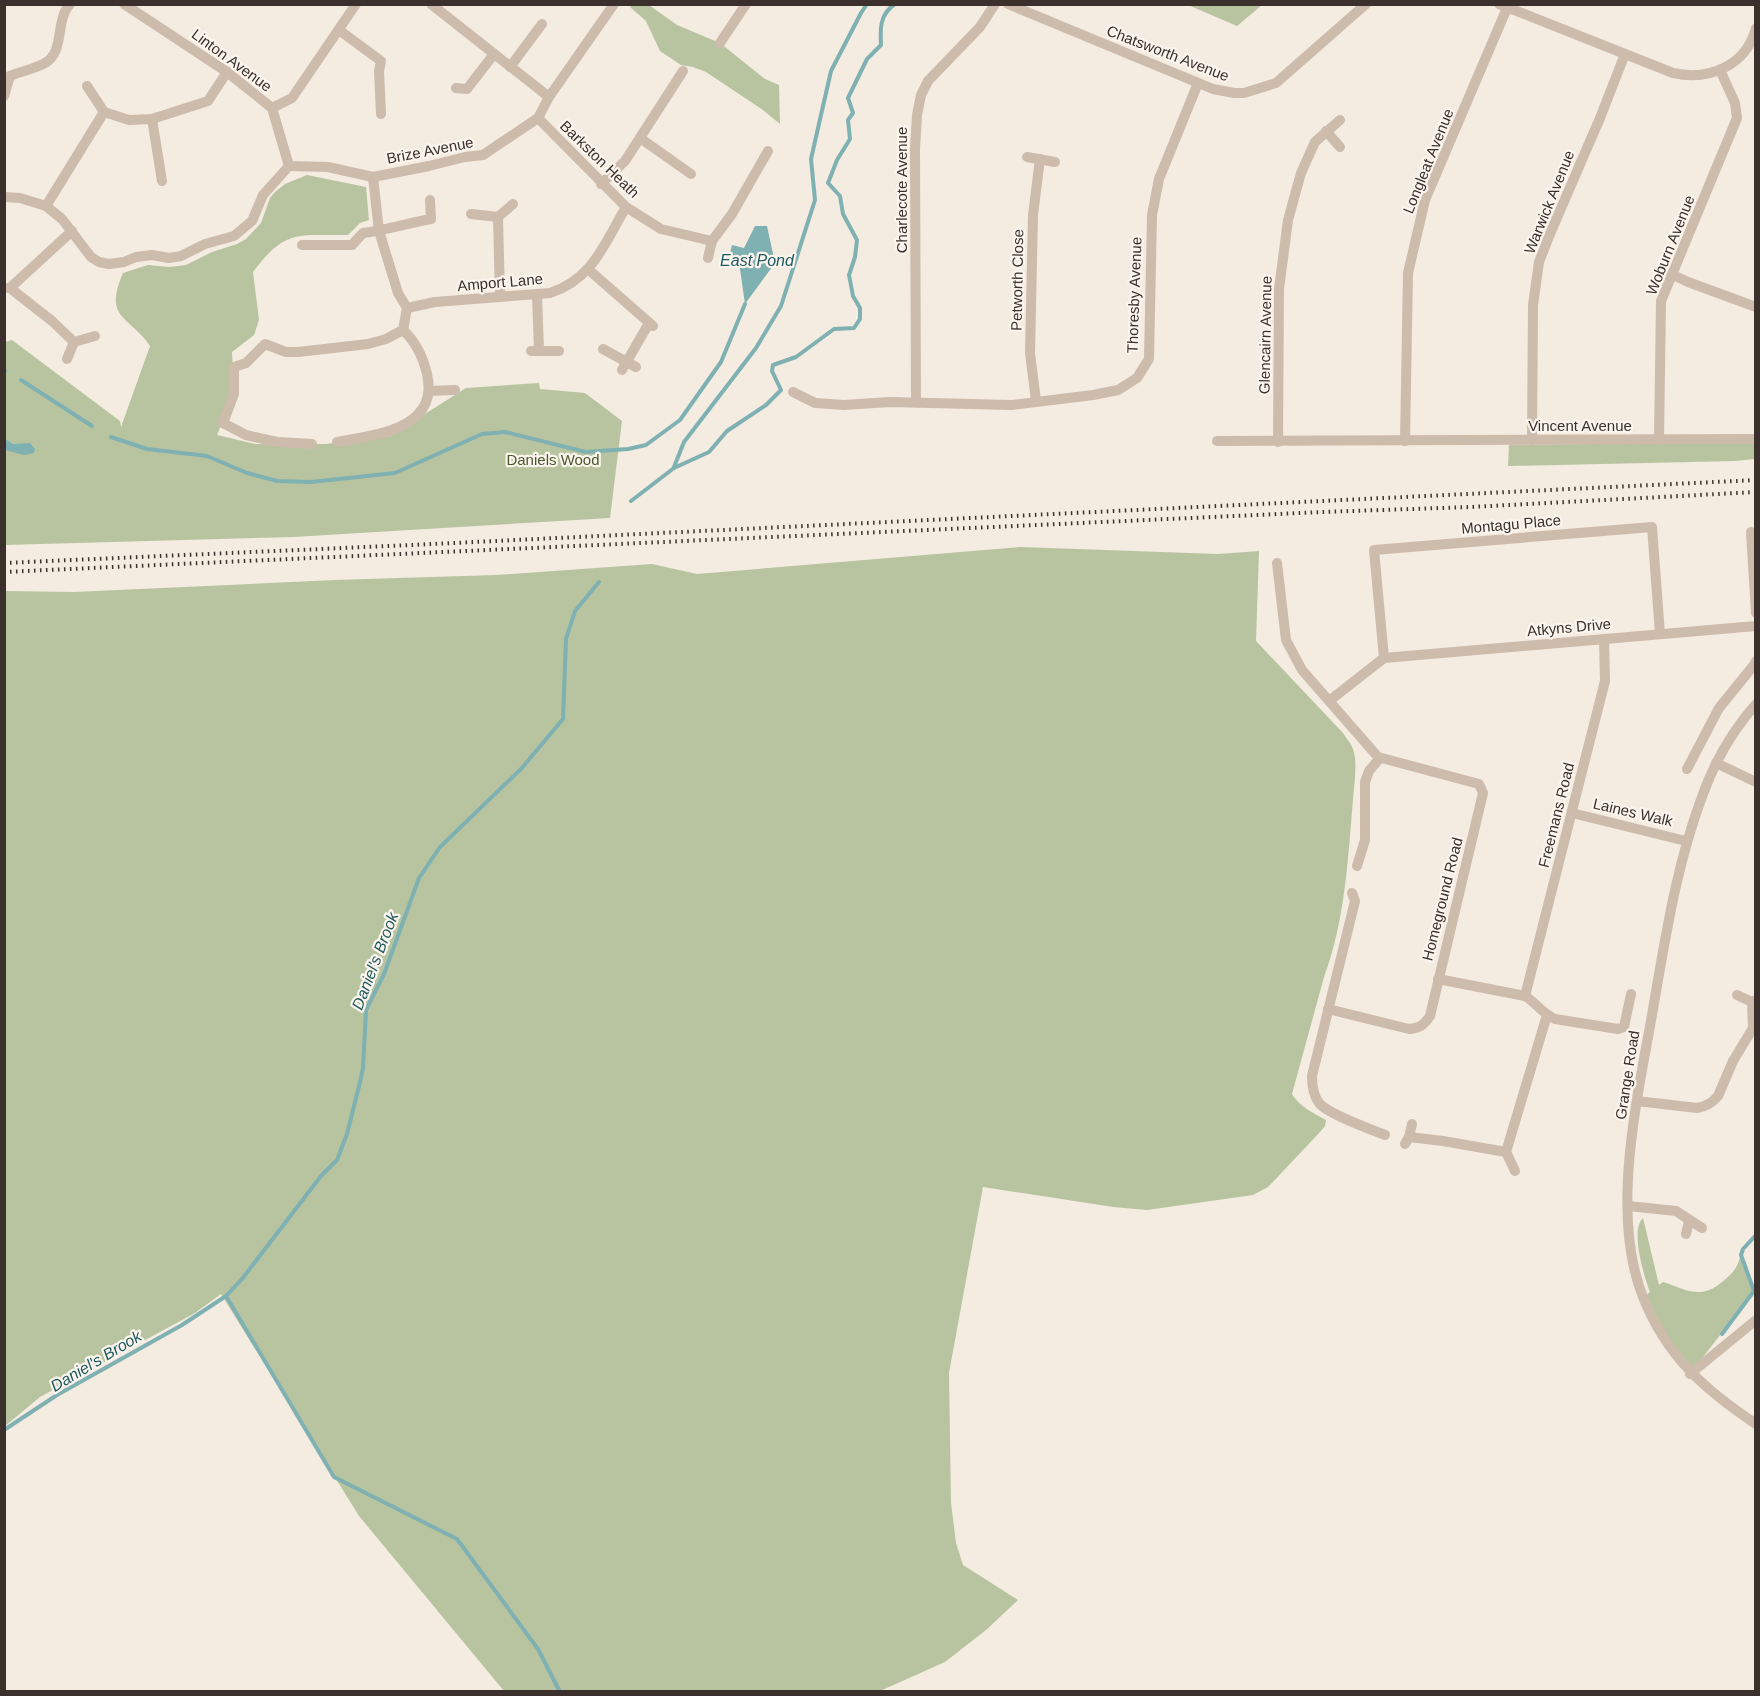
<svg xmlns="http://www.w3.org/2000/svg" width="1760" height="1696" font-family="Helvetica,sans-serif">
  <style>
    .green { fill: #b8c4a0 }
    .water { fill: #7fb0b2 }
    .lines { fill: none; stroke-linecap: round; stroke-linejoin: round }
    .stream { stroke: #7fb0b2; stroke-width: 4 }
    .street { stroke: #cdbbac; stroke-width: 10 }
    .rail { stroke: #3b302b; stroke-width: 4; stroke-dasharray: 1.5 4.5; stroke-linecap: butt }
    .labels { text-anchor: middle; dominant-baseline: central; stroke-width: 4.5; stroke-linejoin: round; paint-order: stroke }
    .street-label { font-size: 15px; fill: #3b302b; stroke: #fbf5ee }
    .park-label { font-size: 15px; fill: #4a5a2e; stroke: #fbf5ee }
    .water-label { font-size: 16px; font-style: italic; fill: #1f5a5e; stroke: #fbf5ee }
  </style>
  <rect width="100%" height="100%" fill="#f4ebe1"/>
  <g class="green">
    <path d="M632,5h17l28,20 43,18 45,36 14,6 1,39 -17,-14 -57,-38 -13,-5 -12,-2 -21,-14 -14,-30 -16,-14z"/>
    <path d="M1188,5h74l-25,21z"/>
    <path d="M307,175l59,12 3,33 -9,3 -12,12c-50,1 -62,-7 -95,37l6,48 -5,15 -22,17 2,42 -17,41 38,9h71l64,-8 76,-48 73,-5 1,6 45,4 37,28 -12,97 -317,19 -288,8v-203l7,-2 108,81 1,6 29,-81c-21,-31 -47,-26 -27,-73l25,-8 21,2 17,-2 26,-13 25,-8 9,-5 15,-16 9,-25 5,-6 10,-8z"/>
    <path d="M1755,442v17l-20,2 -227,5 1,-21z"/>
    <path d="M1020,547l198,7 41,-3 -3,90 87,92c3,5 8,10 10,16 5,14 1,35 0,50 -5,60 -8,122 -29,178l-32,117c6,11 22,20 34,26l-1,6 -5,6 -52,55 -15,8 -106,15 -34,-3 -130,-20 -34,186 2,130 5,40 7,22 55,35 -32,30 -41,32 -65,29h-376l-145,-175 -138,-222 -26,19 -155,84 -35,29v-835l69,1 261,-12 161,-5 156,-11 45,10z"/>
    <path d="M1643,1218l16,67 4,-3c24,8 38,18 59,0 12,-10 14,-12 19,-27l13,36 -64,83 -47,-76 7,-6c-6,-15 -20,-62 -7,-74z"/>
  </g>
  <g class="water">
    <path d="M755,226h12l8,37 -30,41 -6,-42 -10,-5 3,-12 12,3z"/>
    <path d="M5,439l8,5 17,-1 5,6 -1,4 -10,2 -19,-5z"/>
  </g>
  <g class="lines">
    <g class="stream">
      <path d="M4,370l1,1"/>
      <path d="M21,380l71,46"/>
      <path d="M111,437l36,12 60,7 40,17 30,8 34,1 84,-9 87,-39 23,-2 81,20 42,-3 18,-4 34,-25 41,-58 24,-58"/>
      <path d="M674,467l10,-25 72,-94 25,-42 34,-106 -4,-41 20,-88 30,-58 6,-9"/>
      <path d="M631,501l43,-33 35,-16 18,-21 39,-26 15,-15 -9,-19 1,-6 23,-8 38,-28 20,-1 6,-9v-11l-7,-12 -4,-21 6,-18 2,-17 -14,-26 -3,-18 -12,-13 9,-23 13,-21 -2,-19 5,-7 -5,-15 19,-39 14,-14c-1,-17 -1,-31 14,-41"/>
      <path d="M1756,1200v16"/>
      <path d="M226,1296l108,181 123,62 81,110 22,43"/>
      <path d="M1722,1334l32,-43 -13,-36 2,-6 13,-14"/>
      <path d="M4,1430l53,-35 125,-70 44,-29 16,-17 79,-103 16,-16 10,-26 13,-52 3,-14 3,-58 18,-36 35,-96 21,-31 81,-78 42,-50 3,-80 9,-28 24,-29"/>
    </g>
    <g class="street">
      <path d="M124,4l103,68 45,36 17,58"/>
      <path d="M431,4l118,93"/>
      <path d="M1008,4l205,85 21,4h10l32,-10 90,-79"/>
      <path d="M1499,4l174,69c36,8 73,-7 83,-45"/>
      <path d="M339,30l42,31 -2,10 2,43"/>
      <path d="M720,43l26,-39"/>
      <path d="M510,67l32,-43"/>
      <path d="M10,76c11,-5 25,-7 35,-13 20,-11 10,-43 25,-59"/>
      <path d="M456,88l11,1 27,-35"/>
      <path d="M4,96l6,-20"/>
      <path d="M272,108l20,-10 64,-94"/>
      <path d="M104,112l25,8 23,-1 56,-18 19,-29"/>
      <path d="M538,118l88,89 35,22 51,12 20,-27 36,-63"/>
      <path d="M152,119l10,62"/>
      <path d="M1326,131l14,16"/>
      <path d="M640,138l51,36"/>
      <path d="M1027,157l28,5"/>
      <path d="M289,166l39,1 45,10 56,-11 36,-9 18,-2 55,-37 11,-21 65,-93"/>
      <path d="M601,184l24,-23 58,-90"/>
      <path d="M4,197l16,1 26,8 16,13 29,38 8,5 10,2 15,-2 12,-5 16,-2 17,3 12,-2 24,-12 29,-8 18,-15 11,-26 26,-29"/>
      <path d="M46,206l58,-94 -17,-26"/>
      <path d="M471,214l27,3 15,-13"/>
      <path d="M498,217l2,80"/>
      <path d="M302,245h50l11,-12c23,-3 45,-10 68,-14l-1,-19"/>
      <path d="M708,258l4,-17"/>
      <path d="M589,270l64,56"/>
      <path d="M1671,274l17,8 68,25"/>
      <path d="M5,288h5l62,-57"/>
      <path d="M10,288l42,33 22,21 21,-6"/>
      <path d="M537,295l2,55"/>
      <path d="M407,308l28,-6 115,-9c43,-14 54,-49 76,-86"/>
      <path d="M603,349l33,18"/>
      <path d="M531,351h28"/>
      <path d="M67,359l7,-17"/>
      <path d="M622,370l27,-47"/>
      <path d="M429,391l26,-1"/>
      <path d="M793,392l22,11 29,2 46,-3 122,3 81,-10 25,-5 19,-12 12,-19 3,-144 7,-36 39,-96"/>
      <path d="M1036,401l-6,-48 3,-138 7,-56"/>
      <path d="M916,402l-1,-253 2,-34 4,-20 7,-14 52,-54 15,-23"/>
      <path d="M1532,440l1,-135 6,-43 11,-28 50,-116 25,-64"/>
      <path d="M1659,440l2,-139 76,-183 -2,-15 -15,-33"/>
      <path d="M1217,441l539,-2"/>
      <path d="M1405,441l3,-168 17,-73 82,-192"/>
      <path d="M337,442c38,-7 103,-13 90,-68 -4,-17 -11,-32 -24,-44"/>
      <path d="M1278,442l1,-153 9,-69 13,-47 14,-31 25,-22"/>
      <path d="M312,444l-35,-2 -31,-7 -23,-12 11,-29v-27l12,-4 19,-19 21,8h12l70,-8 18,-5 17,-9 4,-22 -9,-15 -19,-62 -6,-54"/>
      <path d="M1751,532l5,81"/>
      <path d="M1277,563l9,77 16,30 76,87 101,27 4,9 -53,223c-6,9 -10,12 -21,13l-81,-20"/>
      <path d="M1384,658l-10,-108 278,-23 8,107"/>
      <path d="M1384,658l372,-32"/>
      <path d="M1329,701l55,-43"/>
      <path d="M1756,704c-23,26 -41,57 -53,90 -27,71 -38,146 -51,221 -15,85 -42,200 -9,282 23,59 62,93 113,127"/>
      <path d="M1716,763l40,19"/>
      <path d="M1687,769l32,-61 35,-43 2,-4"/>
      <path d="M1572,813l114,28"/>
      <path d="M1357,866l8,-26v-58l4,-11 11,-13"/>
      <path d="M1352,893l3,8 -43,175c0,10 1,19 7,27 9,11 51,26 66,32"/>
      <path d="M1438,979l87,17c11,7 18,18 30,23l63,10 6,-2 7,-33"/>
      <path d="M1737,995l15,7 4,-2"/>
      <path d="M1525,996l80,-315 -1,-42"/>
      <path d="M1637,1101l60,7c10,-2 15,-5 21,-12l15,-35 20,-33 -1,-26"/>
      <path d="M1409,1137l34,4 63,11 9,19"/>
      <path d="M1405,1144l4,-7 3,-13"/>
      <path d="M1506,1152l41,-137"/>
      <path d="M1628,1206l48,5 26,17"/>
      <path d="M1686,1234l3,-13"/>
      <path d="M1690,1374l66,-54"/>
    </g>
    <g class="rail">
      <path d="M4,563l429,-19 1323,-64"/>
      <path d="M4,572l1318,-60 149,-5 285,-15"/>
    </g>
  </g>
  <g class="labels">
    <g class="street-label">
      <text transform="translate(1168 53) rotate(21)">Chatsworth Avenue</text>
      <text transform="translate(232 60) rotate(36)">Linton Avenue</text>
      <text transform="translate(430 150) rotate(-11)">Brize Avenue</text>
      <text transform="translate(600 159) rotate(44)">Barkston Heath</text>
      <text transform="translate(1428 161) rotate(-68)">Longleat Avenue</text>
      <text transform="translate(901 190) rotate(-90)">Charlecote Avenue</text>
      <text transform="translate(1549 202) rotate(-68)">Warwick Avenue</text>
      <text transform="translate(1670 245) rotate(-68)">Woburn Avenue</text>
      <text transform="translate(1017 280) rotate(-89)">Petworth Close</text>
      <text transform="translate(500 282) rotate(-5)">Amport Lane</text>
      <text transform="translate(1134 295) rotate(-88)">Thoresby Avenue</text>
      <text transform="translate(1265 335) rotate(-89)">Glencairn Avenue</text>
      <text x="1580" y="425">Vincent Avenue</text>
      <text transform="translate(1511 524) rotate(-5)">Montagu Place</text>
      <text transform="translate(1569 627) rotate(-5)">Atkyns Drive</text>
      <text transform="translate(1633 812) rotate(13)">Laines Walk</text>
      <text transform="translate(1556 815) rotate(-76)">Freemans Road</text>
      <text transform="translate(1442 899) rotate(-76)">Homeground Road</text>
      <text transform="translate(1627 1075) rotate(-81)">Grange Road</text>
    </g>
    <g class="park-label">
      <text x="553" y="459">Daniels Wood</text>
    </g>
    <g class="water-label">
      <text x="757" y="260">East Pond</text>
      <text transform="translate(375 961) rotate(-69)">Daniel's Brook</text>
      <text transform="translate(96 1361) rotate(-31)">Daniel's Brook</text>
    </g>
  </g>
  <rect width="1760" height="1696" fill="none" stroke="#3b302b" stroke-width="12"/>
</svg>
